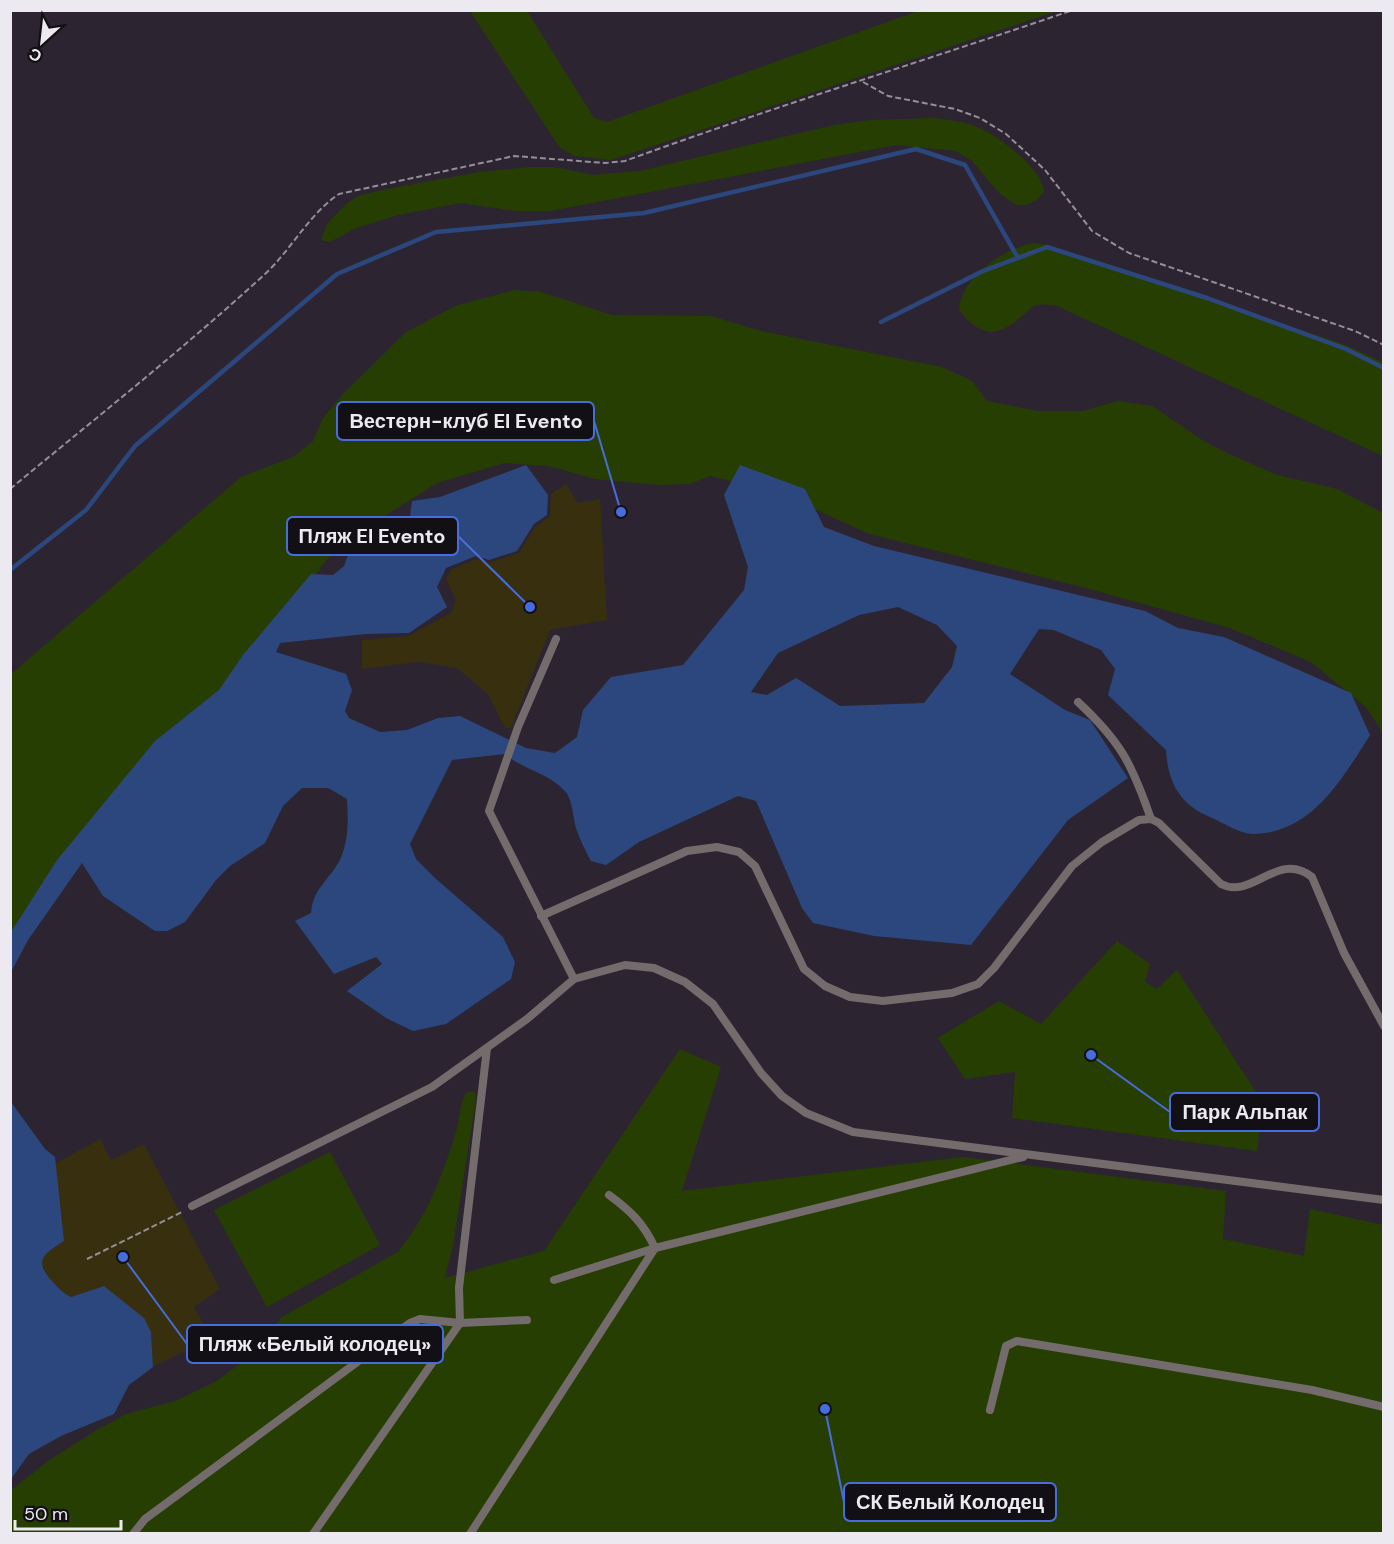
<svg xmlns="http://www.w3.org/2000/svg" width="1394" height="1544" font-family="'DM Sans',sans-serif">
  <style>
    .green { fill: #273e03 }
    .sand { fill: #382f0f }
    .water { fill: #2b477d; fill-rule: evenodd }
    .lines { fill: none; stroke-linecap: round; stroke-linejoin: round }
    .stream { stroke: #2b477d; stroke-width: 4.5 }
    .path { stroke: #958f99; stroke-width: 2; stroke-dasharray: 6 3; stroke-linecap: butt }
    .lane { stroke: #746c6c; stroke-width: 8 }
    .leader { fill: none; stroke: #476ddd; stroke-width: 2 }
    .callout-dot { fill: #476ddd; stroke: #131015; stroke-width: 2 }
    .callout { fill: #131015; stroke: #476ddd; stroke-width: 2 }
    .callout-label { font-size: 20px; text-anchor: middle; font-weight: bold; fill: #ede9f0 }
  </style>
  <rect width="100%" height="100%" fill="#2c2531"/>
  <g class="green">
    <path d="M470,11h57l67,107 13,4 311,-111h139l-446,149 -36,-4 -15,-8z"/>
    <path d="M934,118c14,2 28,3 41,8 22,9 68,42 69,66l-7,8 -11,5h-10l-17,-12 -27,-32 -16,-10 -60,-6 -346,66h-34l-55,-8 -63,12 -42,13 -26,14 -9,-2 6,-16 19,-20 12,-8 28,-7 94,-17 49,-5h26l38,8 47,-4 194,-46 36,-5z"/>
    <path d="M1033,243l10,1 300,100 40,18v94l-328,-151c-5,0 -13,-1 -19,0 -5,2 -10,8 -15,12 -26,22 -41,19 -62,-7 3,-34 43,-60 74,-67z"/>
    <path d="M515,290l26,2 71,23 99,1 50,15 181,36 30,14 15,20 51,10h45l35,-10 34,5 53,36 24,12 48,21 60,14 46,24v220l-17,-26 -55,-45 -81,-34 -148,-41 -213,-53 -89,-41 -70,-17 -20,8 -32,1 -63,-6 -46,-13 -45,-3 -67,20 -43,27 -66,48 -79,105 -238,278v-267l230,-197 52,-20 20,-16 10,-23 22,-26 60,-59 50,-27z"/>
    <path d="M1117,941l33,23 -5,18 12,7 20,-19 79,122 3,44 -2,15 -245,-33 3,-46 -50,7 -27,-41 61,-37 42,23z"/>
    <path d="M680,1049l41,18 -39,124 281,-34 263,34 -3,48 81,17 6,-47 73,16v308l-1372,1 -1,-43 38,-30 49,-31 29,-16 49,-13 40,-19 49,-36 7,-15 11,-14 116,-65c28,-35 44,-74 57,-117 5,-13 4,-33 12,-43l8,-1 1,8 -23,146 -8,33 99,-27z"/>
    <path d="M330,1152l50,93 -113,62 -53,-97z"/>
  </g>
  <g class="sand">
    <path d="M566,484l12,19 22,-4 7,121 -57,10 -39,98h-6l-17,-34 -31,-26 -39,-6 -56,7v-29l46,-4 43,-23 5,-13 -10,-21 6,-10 25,-10 11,4 31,-10 16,-26 15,-11 1,-22z"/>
    <path d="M100,1139l11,21 33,-16 76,145 -26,18 17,31 -58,29 -2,-35 -47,-46 -33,11c-8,-4 -13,-9 -19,-16 -19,-21 -8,-27 12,-40l-9,-77z"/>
  </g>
  <g class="water">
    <path d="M526,465l22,30 -1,20 -13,9 -17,27 -28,9 -13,-4 -30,12 -9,19 10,20 -38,26 -43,1 -86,9 -4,9 70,22 6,16 -7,21 4,7 31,14 27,-2 31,-12 22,-2 66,32 29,5 22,-16 6,-27 28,-33 72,-12 61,-75 4,-23 -24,-72 16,-30 65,24 19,38 50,19 271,65 33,17 46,9 127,56 19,42c-28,44 -58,98 -117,99 -13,0 -31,-12 -43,-17 -31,-13 -42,-35 -44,-67l-58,-55 7,-26 -14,-19 -47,-20 -15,-1 -29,45 55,36 25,10 38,58 -60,42 -97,125 -97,-9 -61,-13 -11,-15 -46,-107 -18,-5 -99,46 -33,23 -15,-4c-5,-9 -10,-19 -14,-30 -4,-11 -4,-31 -12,-40 -18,-19 -42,-21 -60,-37l-53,6 -42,84 6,15 19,19 68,59 12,25 -4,17 -65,45 -33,7 -27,-13 -39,-27 35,-27 -6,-7 -42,17 -39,-53 16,-8c2,-27 22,-35 31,-58 7,-19 6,-37 5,-56l-19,-11h-26l-19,18 -18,37 -35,23 -14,14 -31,42 -18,9h-12l-52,-35 -21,-33 -54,77 -17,32v-40l46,-72 98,-119 64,-51 24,-35 68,-81 22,1 11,-9 7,-19 15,-1 37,-14 7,-15 2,-16 28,-4zM898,607l39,18 20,21 -5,21 -28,36 -84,3 -44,-28 -29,17 -16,-3 27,-39 81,-38z"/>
    <path d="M11,1102l34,47 10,8 9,84c-20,13 -31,19 -12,40 6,7 11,12 19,16l33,-11 40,32 7,14 2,35 -24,18 -15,29 -53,22 -32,18 -18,25z"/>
  </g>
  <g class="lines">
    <g class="stream">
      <path d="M881,322l102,-51 64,-24 160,51 139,51 38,19"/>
      <path d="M10,570l76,-60 49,-64 202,-172 99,-42 208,-19 272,-64 49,16 53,93"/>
    </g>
    <g class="path">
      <path d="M863,82l25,14 67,13 25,9 26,16 39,36 47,61 37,22 226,78 29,14"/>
      <path d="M10,489c86,-71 173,-140 255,-215 26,-24 44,-60 74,-80l175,-38 91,7 20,-2c148,-54 299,-100 448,-151"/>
      <path d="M87,1259l95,-47"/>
    </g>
    <g class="lane">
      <path d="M556,639l-38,88 -29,84 85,168"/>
      <path d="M1078,702c43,40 54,62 73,117"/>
      <path d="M541,916l146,-65 30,-4 22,5 16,14 49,103 21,17 25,11 33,4 69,-8 26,-9 16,-16 78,-102 30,-24 37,-22 12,-1 8,4 62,61c32,16 56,-34 91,-7l32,76 40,73"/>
      <path d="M192,1206l240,-119 95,-68 47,-40 51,-14 29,3 31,14 28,22 48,69 21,23 24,17 47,19 531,68"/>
      <path d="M554,1280l101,-32 368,-91"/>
      <path d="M990,1410l16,-64 11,-5 295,49 72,17"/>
      <path d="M133,1534l12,-15 265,-196 10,-4 40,4 67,-3"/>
      <path d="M313,1534l147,-211 -1,-35 28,-240"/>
      <path d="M470,1534l185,-286c-11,-24 -24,-37 -46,-53"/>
    </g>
  </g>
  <path class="leader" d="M621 512L594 421M530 607L458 536M1091 1055L1170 1112M123 1257L187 1344M825 1409L844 1502"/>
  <g class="callout-dot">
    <circle cx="621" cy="512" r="6"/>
    <circle cx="530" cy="607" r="6"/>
    <circle cx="1091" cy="1055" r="6"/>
    <circle cx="123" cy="1257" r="6"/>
    <circle cx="825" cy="1409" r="6"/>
  </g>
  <g class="callout">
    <rect x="337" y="402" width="257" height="38" rx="6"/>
    <rect x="287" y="517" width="171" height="38" rx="6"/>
    <rect x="1170" y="1093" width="149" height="38" rx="6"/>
    <rect x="187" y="1325" width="256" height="38" rx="6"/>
    <rect x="844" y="1483" width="212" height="38" rx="6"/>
  </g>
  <g class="callout-label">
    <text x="466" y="428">Вестерн-клуб El Evento</text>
    <text x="372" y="543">Пляж El Evento</text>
    <text x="1245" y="1119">Парк Альпак</text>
    <text x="315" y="1351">Пляж «Белый колодец»</text>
    <text x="950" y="1509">СК Белый Колодец</text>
  </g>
  <rect width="1394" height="1544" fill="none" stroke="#ede9f0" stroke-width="24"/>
  <g transform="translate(42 42) rotate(207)" stroke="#131015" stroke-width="4.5" paint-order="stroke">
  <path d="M0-4.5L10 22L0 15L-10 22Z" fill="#ede9f0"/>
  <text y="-9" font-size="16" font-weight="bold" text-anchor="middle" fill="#ede9f0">С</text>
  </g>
  <path d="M15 1520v9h106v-9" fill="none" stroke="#ede9f0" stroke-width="3"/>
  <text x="24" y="1520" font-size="18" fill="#ede9f0" stroke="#131015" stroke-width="4.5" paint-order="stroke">50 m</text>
</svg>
